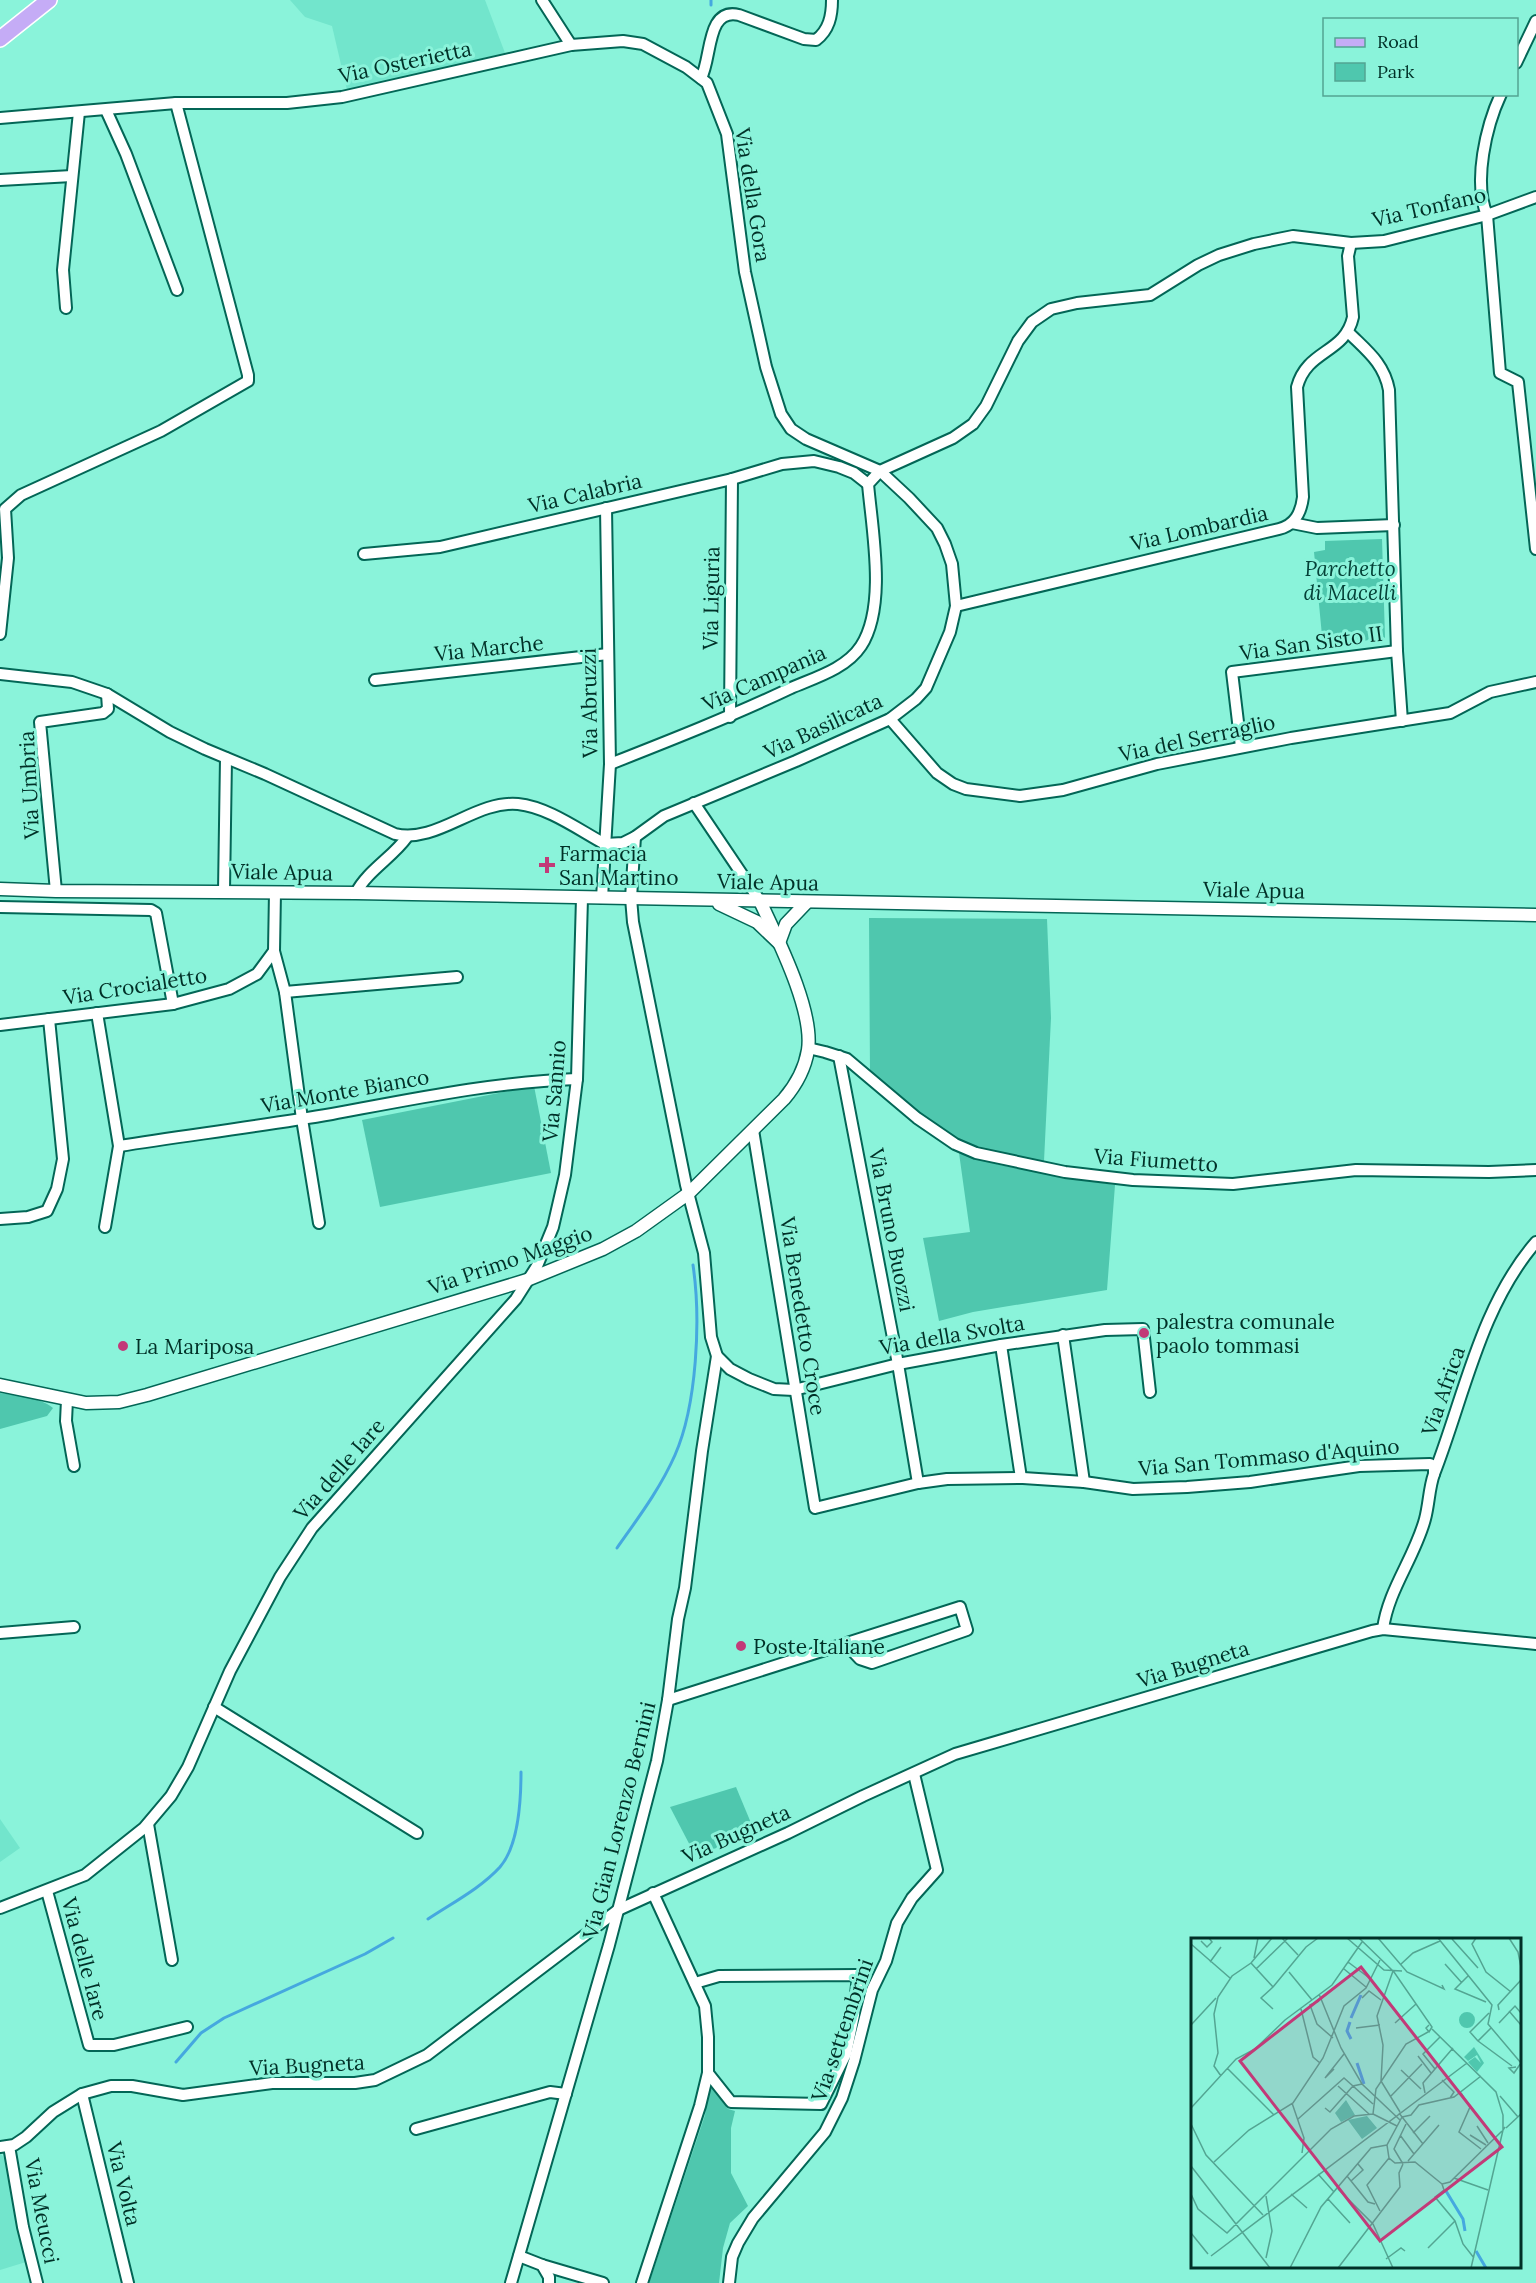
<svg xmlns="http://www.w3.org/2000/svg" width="1536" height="2283" font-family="Lora,serif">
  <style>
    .built { fill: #72e5cc }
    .green { fill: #4fc7ae }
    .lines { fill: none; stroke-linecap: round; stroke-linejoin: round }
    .stream { stroke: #45a8df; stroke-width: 3 }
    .minor-casing { stroke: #036656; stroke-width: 14 }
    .tertiary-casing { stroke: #036656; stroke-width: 15 }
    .primary-casing { stroke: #fff; stroke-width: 18 }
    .minor { stroke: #fff; stroke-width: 10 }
    .tertiary { stroke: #fff; stroke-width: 12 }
    .primary { stroke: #c5acf6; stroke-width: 15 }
    .poi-dot { fill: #c23a78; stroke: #8af3da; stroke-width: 2 }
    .labels { text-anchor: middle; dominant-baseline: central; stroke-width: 6; stroke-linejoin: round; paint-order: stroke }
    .street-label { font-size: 21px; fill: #003027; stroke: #8af3da }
    .park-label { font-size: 21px; font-style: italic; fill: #044137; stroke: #8af3da }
    .poi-label { font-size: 21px; fill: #003027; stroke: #8af3da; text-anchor: start }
    .inset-river { fill: none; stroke: #45a8df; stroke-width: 3 }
    .inset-road { fill: none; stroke: #53a592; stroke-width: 1.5 }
    .view { fill: #c23a78; fill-opacity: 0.15; stroke: #c23a78; stroke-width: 3 }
    .inset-edge { fill: none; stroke: #003027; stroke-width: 3 }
  </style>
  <rect width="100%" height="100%" fill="#8af3da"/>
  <g class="built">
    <path d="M290,0h195l20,53 -158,37 -15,-64 -27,-9z"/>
    <path d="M0,1819l20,29 -20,14z"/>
    <path d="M0,2153l5,6 21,103 -26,8z"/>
  </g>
  <g class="green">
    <path d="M1382,539l3,99 -62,8 -9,-94 11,-2v-9z"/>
    <path d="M869,918l178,1 4,99 -7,143c-28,-4 -60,-7 -86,-20 -32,-17 -60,-45 -88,-68z"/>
    <path d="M534,1086l17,87 -171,34 -18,-87z"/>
    <path d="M959,1153l41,12 115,20 -8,105 -134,22 -34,9 -16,-83 47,-6z"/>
    <path d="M0,1393c16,3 40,4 53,15l-6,8 -47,13z"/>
    <path d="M736,1787l20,48 -61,20 -25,-48z"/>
    <path d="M709,2085l19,24 7,2 -4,17v45l17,33 -18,17 -7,25 -4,35h-70l56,-168z"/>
  </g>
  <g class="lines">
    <g class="stream">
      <path d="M711,0v5"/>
      <path d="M617,1548c21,-30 43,-59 58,-93 22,-50 26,-136 18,-190"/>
      <path d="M428,1919c24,-16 53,-31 72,-52 19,-22 21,-68 21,-95"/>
      <path d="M176,2062l25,-29 23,-15 141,-64 28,-16"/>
    </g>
    <g class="minor-casing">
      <g id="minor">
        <path d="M542,0l29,45"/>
        <path d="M1516,63l20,-42"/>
        <path d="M701,78c11,-20 5,-71 38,-63l65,24 12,1c13,-10 16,-24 16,-40"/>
        <path d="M1501,94c-15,32 -28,88 -14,121l13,158 18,9 18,167"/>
        <path d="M106,110l20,44 51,136"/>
        <path d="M0,118l176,-15h111l55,-6 229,-52 52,-4 20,3 43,23 21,16 20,51 18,138 21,95 15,47 10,15 15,10 74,32 29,27 28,30 8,16 7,20 4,42 -6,26 -24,56 -10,11 -26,20 -94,42 -132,55 -29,21 -12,6 -18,1"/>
        <path d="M0,180l72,-4"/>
        <path d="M66,308l-3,-38 16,-158"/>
        <path d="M1348,332c19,19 36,31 41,58l8,261 5,70"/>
        <path d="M1292,523l25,5 77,-3"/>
        <path d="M364,554l76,-7 292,-68 50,-15 32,-3 25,6 15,6 14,11"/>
        <path d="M956,606l323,-77c16,-4 22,-16 24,-32l-6,-110c10,-38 48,-33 56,-70l-5,-61 3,-13"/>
        <path d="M0,634l8,-76 -3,-49 16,-14 140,-64 87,-50v-6l-72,-272"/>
        <path d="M0,674l72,8 35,12 63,38 35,17 60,25 130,60c42,10 80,-34 123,-30 30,3 61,26 87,40"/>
        <path d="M375,680l233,-26"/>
        <path d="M730,717l2,-238"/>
        <path d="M890,719l47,54 16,11 13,5 54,7 43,-6 94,-26 134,-26 159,-25 40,-21 46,-10"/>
        <path d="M1241,747l-9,-75 165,-21"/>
        <path d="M610,764c61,-24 122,-48 181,-76 23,-10 55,-19 70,-42 26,-40 11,-116 7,-162l12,-13 73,-33 20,-14 13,-18 32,-65 14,-19 19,-13 26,-6 73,-8 48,-30 21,-10 35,-11 39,-8 58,7 33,-2 103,-26 49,-18"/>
        <path d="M694,803l66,98"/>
        <path d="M635,837l-4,61 2,24 53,263 18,68 7,84 6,19 13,13 19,10 25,10 20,1 104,-26 103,-19 104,-15 38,-1 7,63"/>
        <path d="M56,891l-16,-169 63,-9 5,-4 -1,-15"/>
        <path d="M224,891l2,-133"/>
        <path d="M356,893c11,-22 37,-36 51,-56"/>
        <path d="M602,898l8,-134 -4,-256"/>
        <path d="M0,907l151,3 5,3 17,91"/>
        <path d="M274,951l11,41 17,127 17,104"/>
        <path d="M285,992l172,-15"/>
        <path d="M97,1013l22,133 -14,81"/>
        <path d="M0,1025l173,-21 56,-15 28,-15 17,-23 1,-59"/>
        <path d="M808,1048l17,4 22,7 70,59 38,26 21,9 89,19 68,8 100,4 123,-14 133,2 47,-2"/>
        <path d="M839,1056l59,308 20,119"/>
        <path d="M753,1130l62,378 103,-25 29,-4 76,-1 61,4 49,7 54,-2 63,-5 109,-16 71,-2 4,2v8"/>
        <path d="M119,1146c71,-11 142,-20 213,-32 81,-15 162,-32 245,-35"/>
        <path d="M0,1219l28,-2 19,-6 10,-22 6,-30 -14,-140"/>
        <path d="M1063,1335l21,147"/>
        <path d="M1001,1345l20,133"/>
        <path d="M67,1400l-1,21 8,45"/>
        <path d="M1383,1629c5,-39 32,-72 42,-110 4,-15 4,-31 9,-45 30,-77 46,-167 102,-232"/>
        <path d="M0,1633l74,-6"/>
        <path d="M668,1700c98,-31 195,-62 292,-93l7,23 -95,33 -12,-4 -14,-15"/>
        <path d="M214,1707l203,126"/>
        <path d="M148,1824l24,136"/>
        <path d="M47,1891l42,154h25l73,-18"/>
        <path d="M0,1908l85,-33 59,-47 27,-32 17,-29 42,-96 50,-94 32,-49 204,-229 21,-33 16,-39 12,-52 12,-96 5,-181"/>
        <path d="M695,1983l24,-7 139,-1 -4,40 -8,39 -25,50 -90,-2 -23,-29"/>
        <path d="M82,2094l46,189"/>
        <path d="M416,2129l134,-37 16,2"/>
        <path d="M9,2146l14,81 14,56"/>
        <path d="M0,2147l14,-2 12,-8 27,-25 29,-18 29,-8h21l51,9 89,-12h83l20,-3 52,-25 191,-145 170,-77 75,-37 92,-42 417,-123 11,-2 153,15"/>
        <path d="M519,2256l23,9 7,12v6"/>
        <path d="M542,2265l61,18"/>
        <path d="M511,2283l98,-338 48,-184 11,-61 10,-81 7,-31 17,-137 15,-95"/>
        <path d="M642,2283l58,-177 8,-33v-36l-3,-31 -52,-113"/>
        <path d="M729,2283l3,-26 6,-14 15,-25 72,-86 17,-34 12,-37 18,-71 14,-29 11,-38 15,-25 25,-28 -23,-96"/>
      </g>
    </g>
    <g class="tertiary-casing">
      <g id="tertiary">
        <path d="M0,889l56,2 300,2 1180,22"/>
        <path d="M719,904l38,18 22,21 7,-19 21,-22"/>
        <path d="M0,1385l86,18 33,-1 28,-7 380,-115 76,-31 33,-18 53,-38 95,-94c12,-14 21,-31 24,-49 6,-40 -31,-112 -48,-149"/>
      </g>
    </g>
    <g class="primary-casing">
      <path id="primary" d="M0,39l49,-39"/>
    </g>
    <use href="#minor" class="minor"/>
    <use href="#tertiary" class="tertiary"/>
    <use href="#primary" class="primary"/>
  </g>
  <g class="poi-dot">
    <path d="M544 856h6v6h6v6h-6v6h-6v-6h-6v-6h6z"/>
    <circle cx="1144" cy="1333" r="6"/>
    <circle cx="123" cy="1346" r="6"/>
    <circle cx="741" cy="1646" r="6"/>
  </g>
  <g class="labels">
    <g class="street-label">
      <text transform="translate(405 62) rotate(-12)">Via Osterietta</text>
      <text transform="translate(753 195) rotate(81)">Via della Gora</text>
      <text transform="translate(1429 207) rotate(-13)">Via Tonfano</text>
      <text transform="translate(585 493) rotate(-13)">Via Calabria</text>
      <text transform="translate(1199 528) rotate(-13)">Via Lombardia</text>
      <text transform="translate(711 598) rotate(-89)">Via Liguria</text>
      <text transform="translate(1311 643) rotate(-8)">Via San Sisto II</text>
      <text transform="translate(489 648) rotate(-6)">Via Marche</text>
      <text transform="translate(764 678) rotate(-24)">Via Campania</text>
      <text transform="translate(589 703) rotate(-91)">Via Abruzzi</text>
      <text transform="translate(823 726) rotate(-25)">Via Basilicata</text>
      <text transform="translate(1197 738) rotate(-12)">Via del Serraglio</text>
      <text transform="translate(29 785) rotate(-93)">Via Umbria</text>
      <text transform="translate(282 872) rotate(1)">Viale Apua</text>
      <text transform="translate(768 882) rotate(1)">Viale Apua</text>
      <text transform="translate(1254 890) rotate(1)">Viale Apua</text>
      <text transform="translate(135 986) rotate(-9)">Via Crocialetto</text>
      <text transform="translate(345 1091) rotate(-10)">Via Monte Bianco</text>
      <text transform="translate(554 1091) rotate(-85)">Via Sannio</text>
      <text transform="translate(1156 1160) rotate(4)">Via Fiumetto</text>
      <text transform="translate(892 1230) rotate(79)">Via Bruno Buozzi</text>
      <text transform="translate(510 1260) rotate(-19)">Via Primo Maggio</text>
      <text transform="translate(803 1316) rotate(81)">Via Benedetto Croce</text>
      <text transform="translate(952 1335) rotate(-10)">Via della Svolta</text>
      <text transform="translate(1443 1391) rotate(-71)">Via Africa</text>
      <text transform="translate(1269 1457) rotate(-5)">Via San Tommaso d'Aquino</text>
      <text transform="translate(339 1469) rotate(-49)">Via delle Iare</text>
      <text transform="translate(1193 1664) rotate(-17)">Via Bugneta</text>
      <text transform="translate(619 1820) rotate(-76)">Via Gian Lorenzo Bernini</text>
      <text transform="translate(736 1834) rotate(-24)">Via Bugneta</text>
      <text transform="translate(85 1959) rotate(75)">Via delle Iare</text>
      <text transform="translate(842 2030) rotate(-71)">Via settembrini</text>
      <text transform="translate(307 2065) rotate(-3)">Via Bugneta</text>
      <text transform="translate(124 2184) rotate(76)">Via Volta</text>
      <text transform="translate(42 2211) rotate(79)">Via Meucci</text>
    </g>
    <g class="park-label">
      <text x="1350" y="568">Parchetto<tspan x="1350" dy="24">di Macelli</tspan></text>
    </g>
    <g class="poi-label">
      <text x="559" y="853">Farmacia<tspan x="559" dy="24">San Martino</tspan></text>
      <text x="1156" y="1321">palestra comunale<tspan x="1156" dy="24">paolo tommasi</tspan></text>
      <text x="135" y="1346">La Mariposa</text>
      <text x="753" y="1646">Poste Italiane</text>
    </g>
  </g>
  <g transform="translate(1191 1938)">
    <rect width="330" height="330" fill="#8af3da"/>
    <path d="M268 82a8 8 0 1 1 16 0a8 8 0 1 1-16 0ZM283,109l10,16 -7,9 -9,-10 7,-5 6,6 -4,-8 -9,6 -4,-4zM155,162l9,15 -14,7 -6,-9zM176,178l10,12 -15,11 -14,-19z" fill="#4fc7ae"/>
    <path class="inset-river" d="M160,80l10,-23M159,84l-3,9 4,8M166,125l7,21M255,253l17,28 2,12M285,313l10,17"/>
    <path class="inset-road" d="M91,0l16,17M156,0l37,32 18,1M168,0l35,34 38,55 -3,5 -3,-4 3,-3M187,0l29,34 37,17 -2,-4M247,0l54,67 -4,19 33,39M285,0l-4,6 14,28 25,20M318,0l9,14 3,15M261,1l26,29M10,3l6,6 5,-5 -3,-4M0,6l39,34M63,20l4,-20M19,24l11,-15M157,24l20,15M60,25l22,24 -12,11 12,11M254,26l17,19M209,27l13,-12 27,-12M65,31l32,-31M153,31l22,18M202,33l-16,45 6,29 -2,36 19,31M98,34l23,28M277,38l-13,13 31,13M82,49l33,-40 12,-9M128,56l22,54 21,36 38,36M171,60l7,-7 12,9M128,63l-9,4 7,19 16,14M110,71l12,48 7,6M308,72l-1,-5 23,-25M318,73l12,14M204,85l21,-19M308,85l16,-17 6,7M0,87l25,-27M165,90l24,-3M300,90l-13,13 34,25M241,91l64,63 7,23v15l2,-3M287,103l-8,-9 19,-19M227,118l13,17M325,129l-7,1 5,5 7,-10M36,130l47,47M143,131l-9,9 19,-24M244,131l-12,-15 17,-17M210,132l20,19M30,138l-7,-10 4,-13 -4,-39 4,-17 14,-21 19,-13 21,-25M251,142l12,12 -4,6M147,148l31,28M234,155l-2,-10 30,-35M270,155l9,14 -11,25 22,17M309,158l18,21M199,159l32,-33M101,165l12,35 -2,15M0,170l45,-49 19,-10 30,-29 47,-35 30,-43M134,170l5,4 23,-26 9,-2M208,175l24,31M211,179l-15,28 2,13 6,5 20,-1 27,22M211,179l9,-2 8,-10 35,-8 27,-21M107,181l46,-41 29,26M0,186l15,31 57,60M206,188l-24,-12 3,-25 30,-45 22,-12M286,188l11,17M315,190l15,-14M222,195l17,-17M209,197l14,19M279,197l16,10M217,223l31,-36M23,224l35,-32 44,-27 30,-45 21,-52 22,-18 14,-28M212,226l-9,-15 12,-25M0,228l79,102M127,236l16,18M156,238l21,26 7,2M263,240l34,12M160,243l12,-11 -5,-6M251,246l2,6 -9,7 20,24 8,23 11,14M251,246l8,-2 52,-51M147,251l35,35 20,44M0,256l7,15 29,24 104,-104 23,-13 19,-2M100,256l16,14M75,258l6,35 -6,27M137,261l22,24M189,273l-13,-26 22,-27M0,295l17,21M237,310l27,-27M20,318l256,-193M195,321l15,-11 4,3M99,330l31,-61 50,-59 16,-3M147,330l62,-81 -1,-14 4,-9M280,330l32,-138"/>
    <path class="view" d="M170,29l141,180 -122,94 -140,-180z"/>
    <rect width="330" height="330" class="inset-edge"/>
  </g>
  <rect x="1323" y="18" width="195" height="78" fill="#8af3da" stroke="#53a592" stroke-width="1.5"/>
  <rect x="1335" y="38" width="30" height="9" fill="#c5acf6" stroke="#53a592" stroke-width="1.5"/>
  <text x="1377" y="48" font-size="18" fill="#003027">Road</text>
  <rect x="1335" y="63" width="30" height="18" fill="#4fc7ae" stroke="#53a592" stroke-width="1.5"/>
  <text x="1377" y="78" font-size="18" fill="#003027">Park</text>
</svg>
